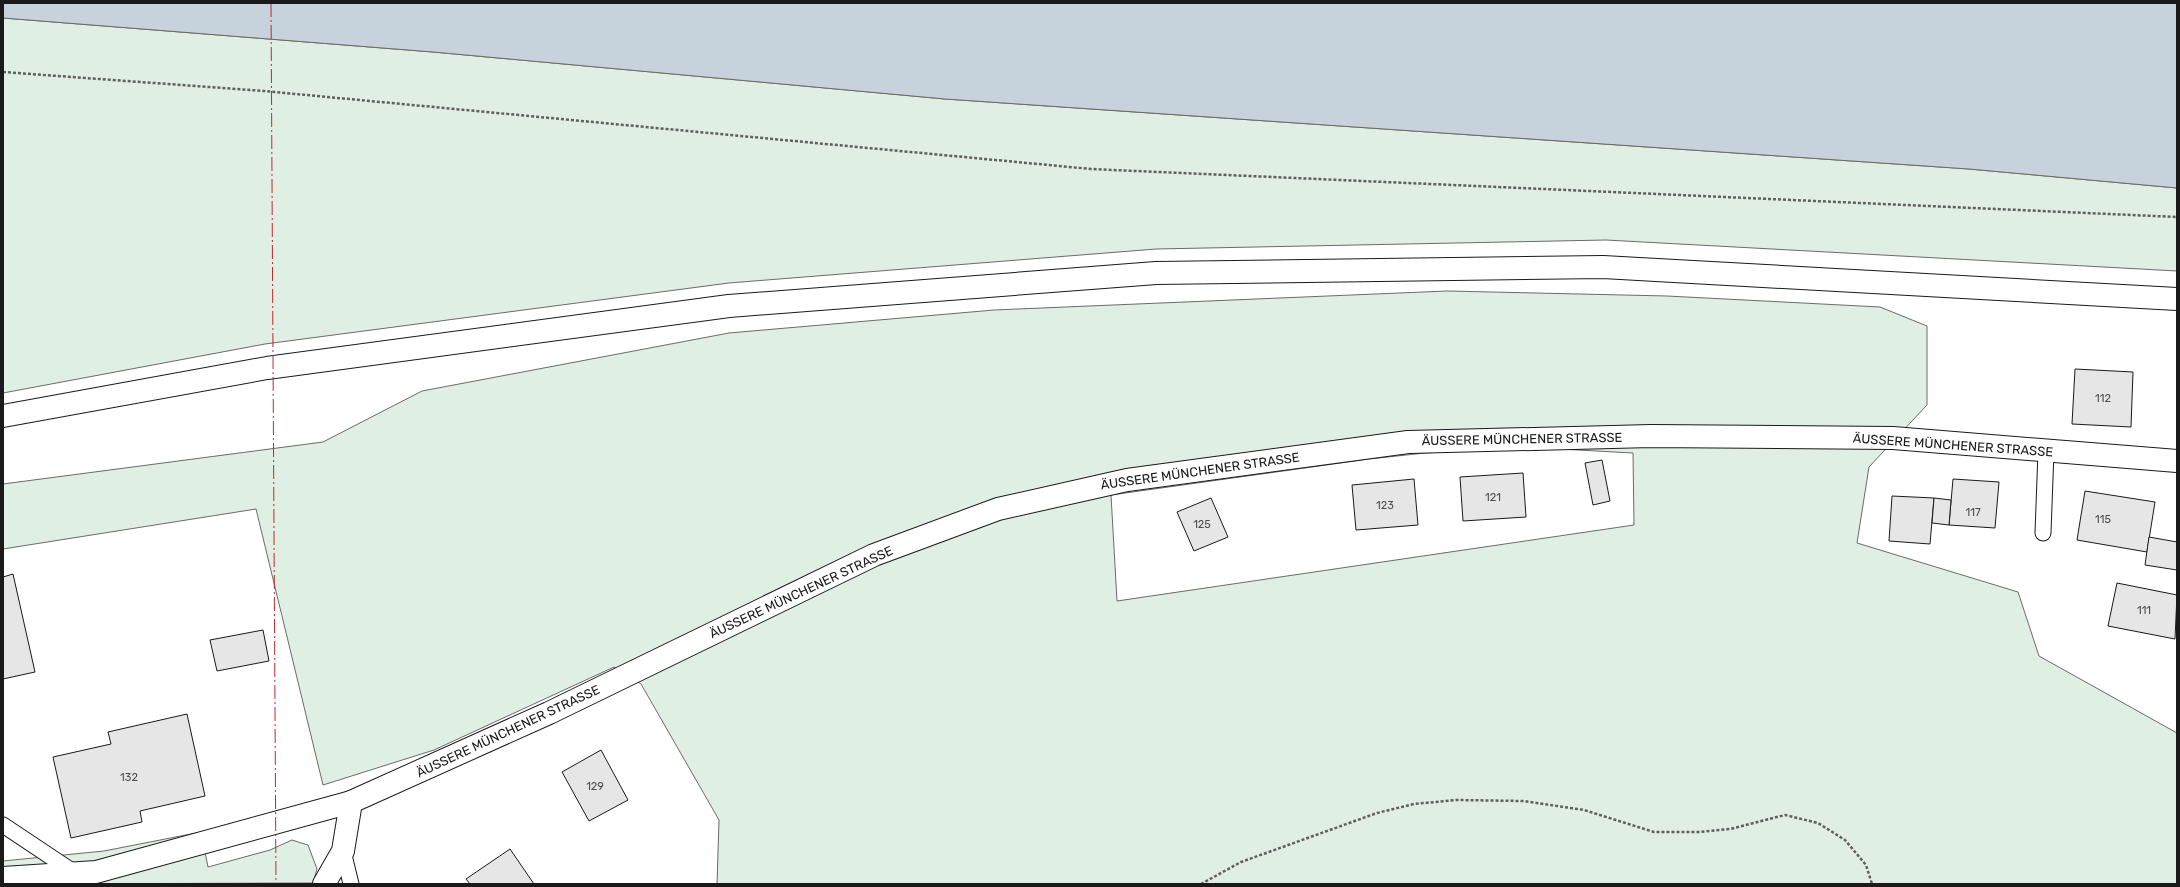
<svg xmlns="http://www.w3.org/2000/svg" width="2180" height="887" font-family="Rubik,sans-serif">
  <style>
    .green { fill: #e0efe3; stroke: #6a6a6a; fill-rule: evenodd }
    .water { fill: #c6d2dc; stroke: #6a6a6a }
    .building { fill: #e6e6e6; stroke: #1a1a1a }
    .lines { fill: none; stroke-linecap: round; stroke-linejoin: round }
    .lane-casing { stroke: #1a1a1a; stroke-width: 17 }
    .street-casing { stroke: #1a1a1a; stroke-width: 24 }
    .primary-casing { stroke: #1a1a1a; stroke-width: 24 }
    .path { stroke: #5f5f5f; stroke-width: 2.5; stroke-dasharray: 3 2; stroke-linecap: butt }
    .lane { stroke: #fff; stroke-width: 15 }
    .street { stroke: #fff; stroke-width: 22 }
    .primary { stroke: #fff; stroke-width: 22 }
    .power { stroke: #c62828; stroke-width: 1; stroke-dasharray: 14 3 2 3; stroke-linecap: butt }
    .labels { text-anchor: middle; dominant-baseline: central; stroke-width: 3; stroke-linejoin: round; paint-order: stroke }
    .number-label { font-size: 11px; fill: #4d4d4d }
    .street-label { font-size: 13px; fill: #1a1a1a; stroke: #fff }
  </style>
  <rect width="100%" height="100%" fill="#fff"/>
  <g class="green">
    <path d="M3,18l430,34 512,47 1024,70 208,19v83l-571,-31 -450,9 -427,34 -464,61 -262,49z"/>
    <path d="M1447,291l220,5 213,11 47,19v79l-58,62 -12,76 161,49 21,64 138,77v151h-1460l2,-64 -78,-136 -27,-17 -180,83 -111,35 -67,-276 -253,40v-65l320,-42 99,-51 307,-58 265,-23zM1523,447l110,6 1,72 -517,76 -6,-106 258,-36 56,-6z"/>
    <path d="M201,832l7,35 62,-17 22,-10 16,5 9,24 -4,14 -310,1v-23l101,-10z"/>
  </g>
  <path class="water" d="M3,3h2174v185l-208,-19 -1024,-70 -512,-47 -430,-34z"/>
  <g class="building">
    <path d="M2075,369l58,3 -2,55 -59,-3z"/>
    <path d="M1602,460l8,41 -17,4 -8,-42z"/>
    <path d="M1523,473l3,44 -63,4 -3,-44z"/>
    <path d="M1414,479l4,46 -62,5 -4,-45z"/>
    <path d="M1953,479l46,3 -4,46 -46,-3z"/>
    <path d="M2085,491l70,11 -8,50 -70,-12z"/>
    <path d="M1892,496l42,2 -4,46 -41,-3z"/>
    <path d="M1211,498l17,39 -34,14 -17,-39z"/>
    <path d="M1934,498l17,2 -2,25 -17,-2z"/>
    <path d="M2149,537l28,5v28l-32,-5z"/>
    <path d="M13,574l22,98 -32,7v-102z"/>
    <path d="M2117,583l60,12 -2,44 -67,-13z"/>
    <path d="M263,630l6,31 -52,10 -7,-31z"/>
    <path d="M187,714l18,82 -65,15 2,11 -71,16 -18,-81 58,-13 -3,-12z"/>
    <path d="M601,750l27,50 -39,21 -27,-49z"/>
    <path d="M510,849l24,35h-64l-4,-5z"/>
  </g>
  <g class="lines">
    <g class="lane-casing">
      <g id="lane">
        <path d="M2043,533l3,-82"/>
        <path d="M3,825l72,48"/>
        <path d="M343,851l8,33"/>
      </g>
    </g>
    <g class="street-casing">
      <g id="street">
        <path d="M3,878l93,-6 255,-70 198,-89 325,-158 124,-46 129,-29 281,-38 243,-6 242,2 284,23"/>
        <path d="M324,884l19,-33 8,-49"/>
      </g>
    </g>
    <g class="primary-casing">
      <path id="primary" d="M3,416l264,-48 462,-62 427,-33 447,-6 574,32"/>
    </g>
    <g class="path">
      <path d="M3,72l261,19 827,78 1086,48"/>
      <path d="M1201,884l40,-22 136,-49 37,-9 42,-4 68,1 60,9 70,22h46l30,-3 55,-14 33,8 27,17 21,25 6,19"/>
    </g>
    <use href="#lane" class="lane"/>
    <use href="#street" class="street"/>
    <use href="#primary" class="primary"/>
    <path class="power" d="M271,3l5,881"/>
  </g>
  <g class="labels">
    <g class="number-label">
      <text x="2103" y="398">112</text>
      <text x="1493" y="497">121</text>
      <text x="1385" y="505">123</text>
      <text x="1973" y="512">117</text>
      <text x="2103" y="519">115</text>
      <text x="1202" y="524">125</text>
      <text x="2144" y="610">111</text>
      <text x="129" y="777">132</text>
      <text x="595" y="786">129</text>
    </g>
    <g class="street-label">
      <text transform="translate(1522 439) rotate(-1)">ÄUSSERE MÜNCHENER STRASSE</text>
      <text transform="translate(1953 445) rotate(4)">ÄUSSERE MÜNCHENER STRASSE</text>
      <text transform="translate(1200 471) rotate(-8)">ÄUSSERE MÜNCHENER STRASSE</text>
      <text transform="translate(801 592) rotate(-25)">ÄUSSERE MÜNCHENER STRASSE</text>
      <text transform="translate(508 731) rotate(-25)">ÄUSSERE MÜNCHENER STRASSE</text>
    </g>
  </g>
  <rect width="2180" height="887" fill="none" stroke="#1a1a1a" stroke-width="8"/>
</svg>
